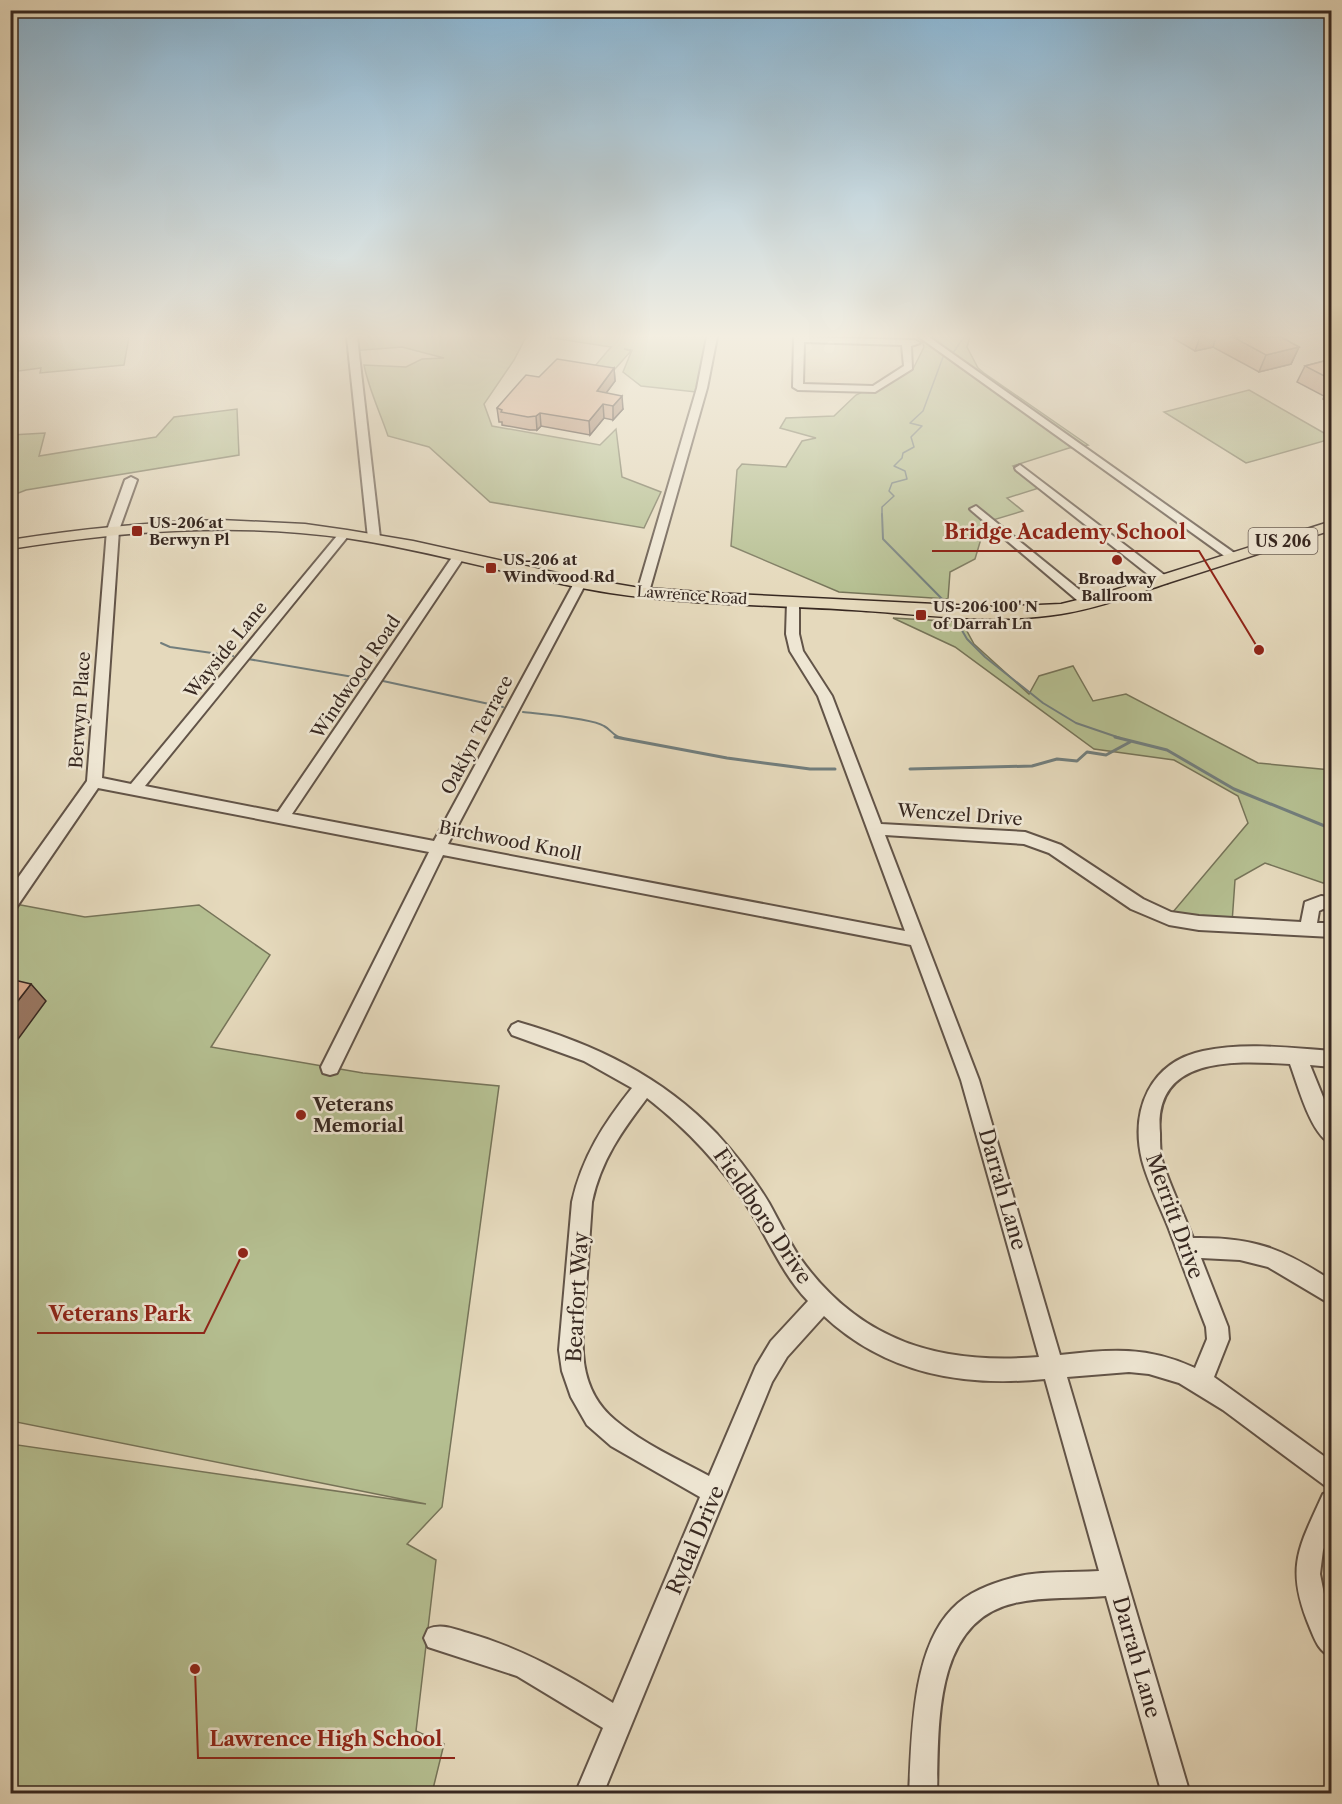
<svg xmlns="http://www.w3.org/2000/svg" width="1342" height="1804" font-family="'Libre Caslon Text',serif">
  <style>
    .green { fill: #b5bf91; stroke: #767459; stroke-width: 1.5 }
    .lines { fill: none; stroke-linecap: round; stroke-linejoin: round }
    .stream-far2 { stroke: #727e7d; stroke-width: 1.5 }
    .stream-far1 { stroke: #727e7d; stroke-width: 2 }
    .stream { stroke: #727e7d; stroke-width: 3 }
    .minor-casing { stroke: #625448; stroke-width: 4 }
    .major-casing { stroke: #372821; stroke-width: 3 }
    .minor { fill: #eee6d3; fill-rule: evenodd }
    .major { fill: #e5d9bc; fill-rule: evenodd }
    .wall { fill: #bb9278; stroke: #372821; stroke-width: 1.5 }
    .shaded-wall { fill: #997762; stroke: #372821; stroke-width: 1.5 }
    .building { fill: #daaa8c; stroke: #372821; stroke-width: 1.5 }
    .poi-dot { fill: #8f2418; stroke: #eee6d3; stroke-width: 2 }
    .labels { text-anchor: middle; dominant-baseline: central; stroke-width: 5; stroke-linejoin: round; paint-order: stroke }
    .far-poi-label { font-size: 15px; font-weight: bold; fill: #372821; stroke: #eee6d3; text-anchor: start }
    .far-street-label { font-size: 15px; fill: #372821; stroke: #eee6d3 }
    .shield { fill: #eee6d3; stroke: #6e6156; stroke-width: 1.5 }
    .shield-label { font-size: 16px; font-weight: bold; fill: #372821 }
    .street-label { font-size: 18px; fill: #372821; stroke: #eee6d3 }
    .poi-label { font-size: 18px; font-weight: bold; fill: #372821; stroke: #eee6d3; text-anchor: start }
    .near-street-label { font-size: 21px; fill: #372821; stroke: #eee6d3 }
    .leader { fill: none; stroke: #8f2418; stroke-width: 2 }
    .callout-dot { fill: #8f2418; stroke: #eee6d3; stroke-width: 2 }
    .callout-label { font-size: 20px; text-anchor: middle; font-weight: bold; fill: #8f2418; stroke: #eee6d3; stroke-width: 5; stroke-linejoin: round; paint-order: stroke }
  </style>
  <rect width="100%" height="100%" fill="#e5d9bc"/>
  <filter id="stains"><feTurbulence type="fractalNoise" baseFrequency=".00333" numOctaves="4"/><feColorMatrix values="0 0 0 0 .2 0 0 0 0 .09 0 0 0 0 .02 0 0 0 .5 -.17"/></filter>
  <radialGradient id="worn" r=".72"><stop offset=".6" stop-color="#630" stop-opacity="0"/><stop offset="1" stop-color="#630" stop-opacity=".3"/></radialGradient>
  <g class="green">
    <path d="M11,337h118l-5,28 -84,8 1,-5 -30,4z"/>
    <path d="M349,337h177l-12,23 -30,44 8,22 108,19 16,-16 6,48 39,15 -17,36 -154,-26 -61,-55 -41,-11c-8,-24 -19,-46 -24,-71l42,2 16,-8 22,-1 -42,-11 -51,4z"/>
    <path d="M546,337h163l-13,55 -55,-6 -18,-14 9,-22 -8,-1 7,2 -16,18 -20,-3 16,-19z"/>
    <path d="M921,337h49l-3,10 11,21 6,5 104,72 -19,3 -56,18 26,22 -32,10 16,13 -37,11 -11,37 -25,13 -2,27 -109,-7 -108,-46 6,-76 5,-6 44,3 16,-26 14,-3 -36,-10 6,-10 48,-2 22,-21 58,-28 10,-20z"/>
    <path d="M1249,390l82,47v2l-85,24 -82,-51z"/>
    <path d="M237,409l2,46 -213,35 -15,6v-61l34,-2 -6,23 117,-19 18,-20z"/>
    <path d="M893,618l69,4 12,22 55,50 10,-18 34,-10 20,35 33,-7 132,69 73,7v113h-8l-58,-20 -30,17 -3,43 -65,-4 81,-96 -10,-27 -64,-36 -80,-11 -139,-102z"/>
    <path d="M10,903l75,14 114,-12 71,50 -59,92 152,26 136,13 -57,421 -35,37 29,16 -20,171 28,13 -12,49h-421v-349l415,60 -415,-83z"/>
  </g>
  <g class="lines">
    <g class="stream-far2">
      <path d="M953,353l11,-16"/>
      <path d="M882,516v-9l12,-11 -5,-5 3,-8 15,-4 -2,-8 -11,-5 8,-8 1,-5 11,-6 -3,-10 11,-11 -12,-3 13,-12 20,-54"/>
    </g>
    <g class="stream-far1">
      <path d="M882,514l1,25 66,67"/>
      <path d="M953,615l14,24 18,18 58,46 33,20 44,15"/>
      <path d="M161,643l9,4 63,9"/>
      <path d="M248,659l117,20"/>
      <path d="M383,681l120,26"/>
      <path d="M523,712c16,2 68,6 81,14 8,4 9,11 19,12"/>
    </g>
    <g class="stream">
      <path d="M615,737l112,21 83,11h25"/>
      <path d="M1115,737l52,13 67,39 98,40"/>
      <path d="M910,769l122,-3 25,-7 20,2 10,-9 19,3 24,-13"/>
    </g>
    <g class="minor-casing">
      <g id="minor">
        <path d="M347,337h10l23,201 -6,4 -6,-4z"/>
        <path d="M707,337h10l-10,51 -58,204 -6,4 -4,-1 -2,-3 60,-204z"/>
        <path d="M794,337l121,3 5,3 -9,3 1,23 -37,23 -77,-2 -5,-3zM804,342l98,3 2,21 -31,20 -70,-2z"/>
        <path d="M919,337h10l311,220 -2,3h-8z"/>
        <path d="M1020,465l147,112 2,3 -2,3h-8l-143,-113 -1,-2z"/>
        <path d="M131,477l6,3 -18,50 -17,248 29,6 210,-253h8v4l-204,251 133,26 177,-259 4,-1 6,4 -173,258 142,27 140,-258 6,-4 6,4 -138,261 457,87 -87,-235 -28,-45 -4,-17 1,-32 6,-4 6,4v32l4,17 29,45 49,128 144,8 36,13 82,54 28,13 28,4 102,6 4,-20 16,-6 11,1v13l-9,-1 -4,2 -2,12h15v14l-133,-7 -30,-5 -38,-16 -82,-56 -25,-9 -139,-9 94,245 81,275c50,-6 88,-9 135,13l12,-29 -1,-12c-13,-33 -25,-66 -37,-98 -9,-23 -21,-46 -27,-69 -12,-50 8,-98 61,-109 42,-9 86,-3 129,0v16l-22,-2 22,54v25c-21,-8 -34,-59 -42,-80 -54,-3 -137,-9 -130,69 0,9 0,19 2,27 8,26 21,52 31,78 60,-1 89,10 139,43v24l-64,-38 -28,-7 -39,-2 27,69 1,12 -15,38 118,85v27l-8,-4 -101,-75 -44,-27 -30,-9 -20,-2 -62,5 123,417h-28l-56,-198c-30,3 -62,0 -91,7 -83,18 -76,125 -78,191h-28c3,-55 2,-143 43,-185 16,-17 38,-25 60,-31 27,-8 59,-5 87,-7l-54,-192c-82,8 -159,-5 -221,-63l-37,41 -15,25 -169,412h-28l28,-66 -86,-52 -89,-29 -4,-9 4,-9c13,-6 26,0 40,4 53,15 99,41 145,70l87,-206 -89,-51 -24,-21 -16,-28 -9,-26 -3,-21 13,-148c10,-45 32,-79 60,-114l-48,-27 -72,-26 -3,-5 3,-5 6,-3c76,22 144,54 199,112 19,21 37,44 52,69 10,18 19,37 31,55 60,84 140,107 239,99l-78,-277 -50,-135 -468,-90 -106,218 -7,2 -7,-2 -2,-6 108,-215 -331,-64 -82,120 -6,1v-20l77,-108 20,-251 18,-50zM647,1098c41,32 74,67 102,111 20,31 33,65 59,92l-37,40 -15,25 -47,110c-31,-17 -66,-32 -94,-56 -41,-34 -33,-84 -29,-131 2,-29 4,-58 6,-87 9,-42 30,-71 55,-104z"/>
        <path d="M976,506l116,94 2,3 -2,3h-8l-112,-95 -2,-2z"/>
        <path d="M1332,1491v40l-9,19 -3,24 5,25 7,18v40c-13,-5 -17,-17 -22,-29 -25,-60 -12,-79 13,-134z"/>
      </g>
    </g>
    <g class="major-casing">
      <path id="major" d="M220,520l85,4 42,6 66,11 162,36 59,10 78,6 284,14 65,-3 41,-10 230,-73v9c-54,17 -107,35 -161,52 -36,12 -72,26 -110,32 -68,11 -141,0 -209,-4 -80,-5 -162,-5 -242,-17 -89,-14 -175,-42 -264,-55 -112,-16 -224,-7 -336,11v-9c70,-11 140,-18 210,-20z"/>
    </g>
    <use href="#minor" class="minor"/>
    <use href="#major" class="major"/>
  </g>
  <g class="wall">
    <path d="M1171,337h110l18,10 -8,17 -32,8 -46,-25 -18,4z"/>
    <path d="M1332,359v44l-9,-4 1,-3 -27,-14 8,-16z"/>
    <path d="M614,368l1,13 -9,12 17,16 -10,11 -9,-2 -14,17 -49,-9 -4,4h-7l-28,-5v-3h-3l-2,-14 42,-31z"/>
  </g>
  <g class="shaded-wall">
    <path d="M1200,337h16l-3,10 -18,4z"/>
    <path d="M1299,347l-8,17 -32,8 7,-17z"/>
    <path d="M614,368l1,13 -17,23 -1,-13z"/>
    <path d="M622,396l1,13 -10,11v-14z"/>
    <path d="M603,404l1,14 -14,17 -1,-14z"/>
    <path d="M540,413l1,13 -4,4 -1,-14z"/>
    <path d="M31,984l15,17 -33,45 -3,-2v-33z"/>
  </g>
  <g class="building">
    <path d="M1233,337h48l18,10 -33,8z"/>
    <path d="M557,359l57,9 -17,23 25,5 -9,10 -10,-2 -14,17 -49,-8 -4,3 -8,1 -27,-5 1,-2 -5,-2 29,-33 13,2z"/>
    <path d="M1332,359v21l-27,-14z"/>
    <path d="M10,979l21,5 -21,27z"/>
  </g>
  <linearGradient id="sky" x2="0" y2="1"><stop stop-color="#88b6d6"/><stop offset="0.57" stop-color="#f3eee1"/><stop offset="1" stop-color="#f3eee1" stop-opacity="0"/></linearGradient>
  <rect width="1342" height="590" fill="url(#sky)"/>
  <g class="poi-dot">
    <rect x="131" y="525" width="12" height="12" rx="3"/>
    <circle cx="1117" cy="560" r="6"/>
    <rect x="485" y="562" width="12" height="12" rx="3"/>
    <rect x="915" y="609" width="12" height="12" rx="3"/>
    <circle cx="301" cy="1115" r="6"/>
  </g>
  <g class="labels">
    <g class="far-poi-label">
      <text x="149" y="522">US-206 at<tspan x="149" dy="17">Berwyn Pl</tspan></text>
      <text x="503" y="559">US-206 at<tspan x="503" dy="17">Windwood Rd</tspan></text>
      <text x="1117" y="578" text-anchor="middle">Broadway<tspan x="1117" dy="17">Ballroom</tspan></text>
      <text x="933" y="606">US-206 100' N<tspan x="933" dy="17">of Darrah Ln</tspan></text>
    </g>
    <g class="far-street-label">
      <text transform="translate(692 595) rotate(4)">Lawrence Road</text>
    </g>
    <rect class="shield" x="1248.5" y="528" width="69" height="26" rx="4.5"/>
    <g class="shield-label">
      <text x="1283" y="541">US 206</text>
    </g>
    <g class="street-label">
      <text transform="translate(226 650) rotate(-51)">Wayside Lane</text>
      <text transform="translate(356 677) rotate(-56)">Windwood Road</text>
      <text transform="translate(80 710) rotate(-86)">Berwyn Place</text>
      <text transform="translate(477 735) rotate(-62)">Oaklyn Terrace</text>
      <text transform="translate(960 815) rotate(4)">Wenczel Drive</text>
      <text transform="translate(510 841) rotate(11)">Birchwood Knoll</text>
    </g>
    <g class="poi-label">
      <text x="313" y="1105">Veterans<tspan x="313" dy="21">Memorial</tspan></text>
    </g>
    <g class="near-street-label">
      <text transform="translate(1003 1189) rotate(74)">Darrah Lane</text>
      <text transform="translate(763 1216) rotate(56)">Fieldboro Drive</text>
      <text transform="translate(1175 1216) rotate(70)">Merritt Drive</text>
      <text transform="translate(577 1297) rotate(-87)">Bearfort Way</text>
      <text transform="translate(695 1540) rotate(-67)">Rydal Drive</text>
      <text transform="translate(1137 1657) rotate(74)">Darrah Lane</text>
    </g>
  </g>
  <path class="leader" d="M1259 650L1199 551H932M243 1253L204 1333H37M195 1669L198 1758H455"/>
  <g class="callout-dot">
    <circle cx="1259" cy="650" r="6"/>
    <circle cx="243" cy="1253" r="6"/>
    <circle cx="195" cy="1669" r="6"/>
  </g>
  <g class="callout-label">
    <text x="1065" y="539">Bridge Academy School</text>
    <text x="120" y="1321">Veterans Park</text>
    <text x="326" y="1746">Lawrence High School</text>
  </g>
  <rect width="1342" height="1804" fill="none" stroke="#e5d9bc" stroke-width="36"/>
  <rect x="12" y="12" width="1318" height="1780" fill="none" stroke="#372821" stroke-width="3"/>
  <rect x="18" y="18" width="1306" height="1768" fill="none" stroke="#372821" stroke-width="1.5"/>
  <rect width="100%" height="100%" filter="url(#stains)"/>
  <rect width="100%" height="100%" fill="url(#worn)"/>
</svg>
